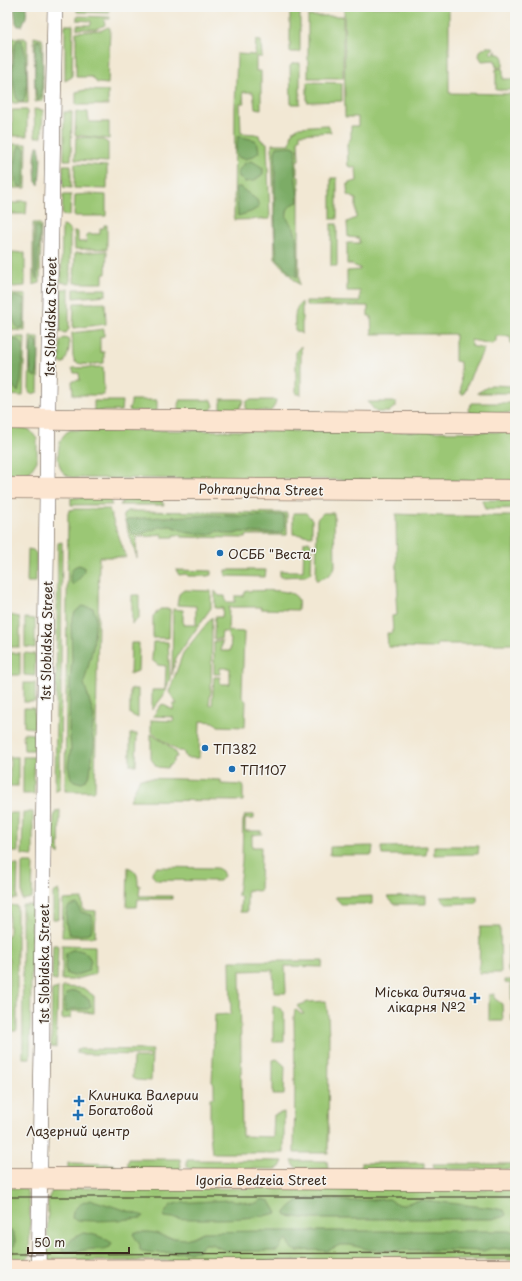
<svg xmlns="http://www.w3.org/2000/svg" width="522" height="1281" font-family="'Playpen Sans',sans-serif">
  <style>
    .green { fill: #9bc774; stroke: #6b7849 }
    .forest { fill: #7cac66; stroke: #5c6b42 }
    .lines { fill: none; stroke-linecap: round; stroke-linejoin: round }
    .street-casing { stroke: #564639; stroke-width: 16 }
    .secondary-casing { stroke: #564639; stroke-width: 22 }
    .street { stroke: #fff; stroke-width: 15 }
    .secondary { stroke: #fce5d0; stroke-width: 21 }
    .tram { stroke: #3b2a1e; stroke-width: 1 }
    .poi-dot { fill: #1f6fb2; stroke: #f6f6f2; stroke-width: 1.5 }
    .labels { text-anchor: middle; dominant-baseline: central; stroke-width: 3; stroke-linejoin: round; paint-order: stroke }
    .street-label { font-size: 13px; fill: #3b2a1e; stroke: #f6f6f2 }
    .poi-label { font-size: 13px; fill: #3b2a1e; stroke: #f6f6f2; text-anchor: start }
  </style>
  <rect width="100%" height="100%" fill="#f6f6f2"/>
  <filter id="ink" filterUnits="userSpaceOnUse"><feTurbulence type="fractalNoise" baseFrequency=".025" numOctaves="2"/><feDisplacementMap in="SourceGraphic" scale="8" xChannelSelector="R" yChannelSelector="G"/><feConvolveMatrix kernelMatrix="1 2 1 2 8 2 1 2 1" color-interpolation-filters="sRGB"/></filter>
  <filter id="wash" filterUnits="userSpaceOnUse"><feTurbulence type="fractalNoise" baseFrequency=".012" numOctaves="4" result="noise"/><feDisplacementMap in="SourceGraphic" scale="16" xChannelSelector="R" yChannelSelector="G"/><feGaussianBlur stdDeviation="0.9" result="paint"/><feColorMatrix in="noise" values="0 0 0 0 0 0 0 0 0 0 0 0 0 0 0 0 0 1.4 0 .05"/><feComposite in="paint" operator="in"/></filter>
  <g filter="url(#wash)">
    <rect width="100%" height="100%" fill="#f2e8d4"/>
    <g class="green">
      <path d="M77,7h32v6l-32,-1z"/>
      <path d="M344,7h105v86l66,1v251l-4,-2 -1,-7h-14v5l-4,3 -21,-4v6l13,3 -12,24 -8,21h-3l-1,-32 -5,-1v-27h-83l-1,-18h-3v-10h-62v-5l54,1v-11h-13v-20l13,-1v-2l-10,-4h-3v-21h13l-1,-5 -11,-1 -1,-15 9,-4v-19l-9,-4 1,-12 9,-2 -1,-13 -8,-2 -1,-22 4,-6v-12h7v-9h-13z"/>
      <rect x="290" y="9" width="10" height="43"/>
      <path d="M77,16l33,1v2h-6l1,6 -9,4h-19v-4h14v-4l-14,-1z"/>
      <rect x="308" y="16" width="35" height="62"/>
      <path d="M65,25h8l-1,52 -7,4z"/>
      <path d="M108,27l2,1 -2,56 -11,-1 -5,-6h-16v-45l26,-2z"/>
      <path d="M34,37l8,2 1,4v58l-8,1z"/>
      <path d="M12,38h12l3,2 1,63h-16z"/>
      <path d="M256,40l5,1 1,16h-6v14h5v38l-6,-1 -2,-16h-10l1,11h-4l1,30 15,1 3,1 1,4 7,4 3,76 -36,1 1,-113 2,-53 18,1z"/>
      <path d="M486,47h7l1,1 -4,4 2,2 4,-4v4h4l3,2v11h-7l-1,-7 -13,1 -3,-5 1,-5z"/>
      <path d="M293,63h7v41h-9l-1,-38z"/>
      <path d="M503,68v11h12v11h-19v-21z"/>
      <path d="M307,82l35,1v18l-35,1z"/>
      <path d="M85,90l23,1v14h-32v-13z"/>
      <path d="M34,109l9,1 -1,27h-7z"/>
      <path d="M12,110h15v26h-14z"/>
      <path d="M64,112h8l-1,48h-7z"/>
      <path d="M76,112h12l1,10h20v17l-34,-4z"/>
      <path d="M325,125l4,2 2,5 -31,2v5l-2,1 1,20h-2v16l2,1v108l-24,-26 -3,-115h18l2,-12 7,-5z"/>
      <path d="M76,137c10,1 24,-1 32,6v19l-33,-2z"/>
      <path d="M13,144h14l-1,44h-13z"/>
      <path d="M75,164l32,2v23l-33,-1z"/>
      <path d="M63,165h8v23l-8,-1z"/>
      <rect x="331" y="178" width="6" height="41"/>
      <path d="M89,194l17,1v21h-32l1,-21z"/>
      <path d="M63,195h8l-1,19 -2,2 -6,-1z"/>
      <path d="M19,201h8l-1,13h-15v-11h8z"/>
      <path d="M33,223h5l3,2 -1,58 -7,2z"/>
      <rect x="331" y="224" width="6" height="42"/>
      <path d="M104,225h3v24h-32l-1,-18 4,1v10h8l1,-8h13v-6h4z"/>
      <path d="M62,226l5,1 3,2v55l-9,-2z"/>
      <path d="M107,251l-1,23h-3v9h-29l1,-30z"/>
      <path d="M12,252l13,1v33l-13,1z"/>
      <path d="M61,289h8v40l-3,4 -6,-1z"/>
      <path d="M74,289h32v6l-32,3z"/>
      <path d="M7,294l19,1 -1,36 -14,-1 -2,-3v-7h-2z"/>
      <path d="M302,302v32l-7,-4c0,-11 -2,-21 7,-28z"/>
      <path d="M74,303h31l1,21 -33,4z"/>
      <path d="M104,329v7l-4,1v15h4v11c-10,1 -20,3 -29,-1l-2,-5 -1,-24z"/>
      <path d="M11,337h14l-2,59 -16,-1v-48h1v-9z"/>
      <path d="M30,337h9l-1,55 -6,2 -3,-2z"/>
      <path d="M64,338l4,1c3,7 0,17 -4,24h-4v-22z"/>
      <path d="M301,346v48h-5v-43z"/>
      <path d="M103,367l1,28h-31l-1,-14 8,-1 -1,-7h-5l-2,-5z"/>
      <path d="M491,385l24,1v7h-38z"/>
      <path d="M221,399h21l2,1 -6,11h-12l-5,-2z"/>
      <path d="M131,400h26v11h-27l-1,-3 2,-4z"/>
      <path d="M180,400h32l2,6 -4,5h-30c-2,-4 -3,-7 0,-11z"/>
      <path d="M249,400h27l-1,5 -4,6h-25v-9z"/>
      <path d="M94,401h28l-1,10h-27z"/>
      <path d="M368,402h28v5l-4,2 -3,3h-13z"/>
      <path d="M472,403h43v10h-41l-5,-1 -1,-3z"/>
      <path d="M7,427l18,1 5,2 7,9v22l-7,11 -9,2h-14z"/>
      <path d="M71,430l444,2v49l-440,-3c-7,-1 -13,-5 -15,-11 -4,-11 -2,-33 11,-37z"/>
      <path d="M106,497l4,3 2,5h-41v-7z"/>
      <path d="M125,497l35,1 4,7h-44z"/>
      <path d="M482,500h33v8l-30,1z"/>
      <path d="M74,509h35l17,48h-27l-4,234h-30l3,-278 2,-3z"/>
      <path d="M127,511l160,2v22h-40l-1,3 -65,-1v-2h-7v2h-12v-3l-7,1v1l-19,1 1,21 -14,-43z"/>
      <path d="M293,513h13l6,6v17l-19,-2z"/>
      <path d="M323,513h11l1,53c-2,9 -11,13 -19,14l1,-61z"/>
      <path d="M396,514l48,2h71v126l-4,2h-74v3l-6,1 -43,-1 -1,-14h6l-1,-17 5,-1 -1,-19 2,-2 -1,-13z"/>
      <path d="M309,541l3,5 -1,27 -6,3 -25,1v-6h23l1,-29z"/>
      <path d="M62,542l-2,246 -5,3 3,-248z"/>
      <path d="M28,549l5,1 3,3v29h-9z"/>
      <path d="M176,570l36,1v4l-5,1h-19l-2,-2 -7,1z"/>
      <path d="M226,570h40l-1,7 -39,-1z"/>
      <path d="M184,590l27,1v17l-31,44 -4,6 -4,17 1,-66 10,1v15h13v-19l-19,-1 2,-11z"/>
      <path d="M215,591l4,5h6l1,6h9v-6h8l3,-5c11,0 49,-4 52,9 1,3 0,7 0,10l-37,-1v-2h-32l-1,24 16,1 -2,65 4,4 -1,26 -27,-1 -4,-4 -14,-1 -1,37h-13l-3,-7h-5l-27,-19v-12l23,1 -1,-4 -20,-1 9,-12 11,6 1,-6h3l-8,-12 14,-39 29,-36 -1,74 -2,14h3l2,-28h6v7h10v-16h-10v6h-6v-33h8l-1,10h9l1,-12 -2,-1 -2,-6h-5l-1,7h-7l1,-22h7l1,-9h-8z"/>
      <path d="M132,595h7v23l-7,6z"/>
      <path d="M160,609h10l-1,29h-16v-22z"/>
      <path d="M10,615l9,2 1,6v24h-10z"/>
      <path d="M25,618l10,1v29l-10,-1z"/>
      <path d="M153,642h15l2,36 -6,17 -12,15v-20h13l1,-24 -8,-1 -6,-5z"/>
      <path d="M131,643h8l-1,28 -8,3z"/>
      <rect x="10" y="653" width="10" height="22"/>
      <path d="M24,653l11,1v22l-11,-1z"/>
      <rect x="24" y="683" width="11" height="19"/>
      <path d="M130,689h8v29l-8,-4z"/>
      <path d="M24,708h10v20l-10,-1z"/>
      <path d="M23,733l11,1v16h-10z"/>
      <path d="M130,734h7l-1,31h-6z"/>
      <path d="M151,734c9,6 23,13 26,23h-2l-2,5 -6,6 -10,-1 -6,-8z"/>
      <rect x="10" y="757" width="8" height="29"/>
      <rect x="23" y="757" width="11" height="37"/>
      <path d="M140,778l81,2v4l21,1 1,3v13l-113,-1z"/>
      <path d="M60,810l-1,45 -6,-6 1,-32 2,-6z"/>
      <path d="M23,812h10v44l-11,-1z"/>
      <rect x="9" y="813" width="9" height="39"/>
      <path d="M245,815h9v4h-9v12h16l1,3 -10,1v12h9l-1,44 -13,-1v22h-7l1,-16h-3v-2l4,-33 1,-40z"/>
      <path d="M373,846l-1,9h-42v-8z"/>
      <path d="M427,846l-1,9h-44l-1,-8z"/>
      <path d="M434,846h45l-1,8 -44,1z"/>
      <path d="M22,863h11l-1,35 -10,2z"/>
      <path d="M9,865h9l-1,34h-8z"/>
      <path d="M128,867c9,4 10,8 10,18h2l-1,11h33v3h-34l-1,8h-10z"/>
      <path d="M156,867l61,1 5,3 2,5 -4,5h-5l-58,-1c-6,-4 -7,-8 -1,-13z"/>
      <path d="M59,890v29h-6v-26z"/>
      <path d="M372,896v8h-31l-6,-7z"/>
      <path d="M426,896v8h-32l-7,-7z"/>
      <path d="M477,896v7l-31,1 -6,-7z"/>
      <path d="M82,899l1,11 13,1 -1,26h-33l1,-37z"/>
      <path d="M9,905l8,1v123l-1,2h-8l1,-72h-2v-23l2,-1z"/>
      <path d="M22,905h10l-2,153h-7z"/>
      <path d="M480,927h20l1,46h-22z"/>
      <path d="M53,945h5l-1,36 -5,-1z"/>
      <path d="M62,945l33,1v28l-22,6h-11z"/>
      <path d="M508,945h7v30l-4,-1 -3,-3z"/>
      <path d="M230,961h93l-1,6 -37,-1 1,27h-12l-1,-23 -33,1 2,165 31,1 1,-22 10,-3v41h-72l-2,-19v-36l4,-1v-13l-2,-2 3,-67 16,-1z"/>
      <path d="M505,980h10v42h-3l-1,-38 -6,-1z"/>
      <path d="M62,987l21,1 11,8v17l-23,-2v7l-9,1z"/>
      <path d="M58,988l-2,60 -5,-2 1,-56z"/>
      <path d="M494,994v4l8,6 1,17h-12l-2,-2v-24z"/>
      <path d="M326,1001l2,15 1,21 -1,116h-34l1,-69 -1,-67 1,-8 6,5h3l-7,-8 11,-4z"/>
      <path d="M273,1006l6,1 5,5v30h-11z"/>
      <path d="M77,1049l75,1 -1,31 -15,-1 -4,-2 1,-20h16v-3l-68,-1 -4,-1z"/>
      <path d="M277,1059l8,7 -1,29h-11v-35z"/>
      <path d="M129,1159h51l1,8 -2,2h-48c-4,-3 -4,-5 -2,-10z"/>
      <path d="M187,1160l96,1 -3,6 -4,2h-86l-3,-3z"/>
      <path d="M292,1161h35l1,8h-29l-4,-2z"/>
      <path d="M68,1163l46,1 2,4 -1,1h-47z"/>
      <rect x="361" y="1163" width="63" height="6"/>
      <path d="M433,1164h82v5h-81z"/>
      <path d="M7,1188h18c8,8 4,56 4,69l-6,4h-16z"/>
      <path d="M58,1188l457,1v71l-468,1 1,-62c3,-6 4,-10 10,-11z"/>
    </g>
    <g class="forest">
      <path d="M14,7h13l-1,10 -4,9h-4l-2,-3z"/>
      <path d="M17,40h4c6,8 8,54 2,62l-5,-1c-6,-8 -7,-52 -1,-61z"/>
      <path d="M37,40l3,1c4,12 2,43 1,56l-3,4c-5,-14 -3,-44 -2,-59z"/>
      <path d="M238,136l17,4 3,5 1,7c-7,6 -13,9 -21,5l-2,-6z"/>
      <path d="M19,146l4,1 2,2 -1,36 -3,2c-3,-2 -4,-2 -5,-5 -2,-7 -1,-30 3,-36z"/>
      <path d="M37,146h2l2,12 -2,27 -3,-3c-1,-12 -2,-25 1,-36z"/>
      <path d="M292,146l4,2c2,7 -2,12 -1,19 0,12 3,23 3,35 -5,2 -10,4 -11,10 -2,9 6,12 8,20 4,14 2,30 2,45l-7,-4 -13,-15 -2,-26v-80l2,-5z"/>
      <path d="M252,161l11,7v6l-9,7 -10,1 -5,-5 -1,-6 7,-8z"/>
      <path d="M236,187h4l17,13 2,7 -8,5 -13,4z"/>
      <path d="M35,225l4,2 1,2 -3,51 -2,-6z"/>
      <path d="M14,296l10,3v21l-1,8h-5c-6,-6 -10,-25 -4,-32z"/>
      <path d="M33,339l4,2c3,10 2,26 -1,36l-4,-2c-3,-10 -3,-27 1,-36z"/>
      <path d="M12,340c6,-1 10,1 11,7l-2,34 -3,11c-13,-13 -15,-37 -6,-52z"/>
      <path d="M213,515l24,1 47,-1 1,11 -1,5 -4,2h-16l-24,-1 -5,2h-7l-11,-3 -8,4 -20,-2 -18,-7 -11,1 -20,7h-8l-6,-13 4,-2 14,-1z"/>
      <path d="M79,565l5,2c1,6 -6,14 -11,18 -5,-6 -3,-12 1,-18z"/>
      <path d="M82,606l11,2 3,8 -3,31 -9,36 10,33 -2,17 2,12 -4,28 -4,7 -5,3 -7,-2 -3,-3 -3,-12 3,-18 -2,-18 1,-49 2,-21 -1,-36 4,-12z"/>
      <path d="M77,904l4,8 11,3c0,2 0,15 -1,17 -6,3 -15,4 -22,2 -3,-8 -5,-21 0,-28z"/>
      <path d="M72,950c9,-1 16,2 19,11l-3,10 -14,5 -7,-2 -2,-6 1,-15z"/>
      <path d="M75,991l14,8 2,7 -3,3h-17l-4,4c-4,-5 -2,-13 -1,-19l3,-2z"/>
      <path d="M311,1198l40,3 38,-2 8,5 6,1 11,-4 9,-1 69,8 12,2 2,5 -3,2 -11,2h-180l-26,-3 -1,-3c6,-10 16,-13 26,-15z"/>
      <path d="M262,1199l8,2 7,12c-24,6 -50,6 -74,6 -13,0 -25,0 -38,-2l-1,-3 7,-9 7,-2 51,-3 11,1 12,3 5,-1z"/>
      <path d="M92,1200l52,16 -2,2c-13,1 -60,6 -70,0l1,-7c5,-6 11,-10 19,-11z"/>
      <path d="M7,1230l5,1c5,7 3,18 -1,25l-4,1z"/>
      <path d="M262,1231h247l6,1v16l-16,1 -7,-1 -9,3 -29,-1h-83l-21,-5h-10l-13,6 -13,-1 -17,1 -5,-2 -4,-9 -1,-1c-5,3 -5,8 -10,12h-51l-15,-7h-7l-6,7c-13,1 -48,4 -58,-1v-5l-7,-11 3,-2h13l7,1 9,4 20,2 8,-2 10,-5z"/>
      <path d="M83,1233c11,1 20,4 29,10l-2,4c-8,3 -8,2 -16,2 -10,0 -19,4 -30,4l-2,-3 1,-3 5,-3 4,-5z"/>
    </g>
  </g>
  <g filter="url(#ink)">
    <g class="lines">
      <g class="street-casing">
        <path id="street" d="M38,1274l4,-228 1,-185 5,-460 7,-394"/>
      </g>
      <g class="secondary-casing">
        <g id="secondary">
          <path d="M7,419l508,4"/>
          <path d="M7,488l508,2"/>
          <path d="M7,1178l508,2"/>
          <path d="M7,1270l508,-1"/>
        </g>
      </g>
      <use href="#street" class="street"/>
      <use href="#secondary" class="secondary"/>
      <g class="tram">
        <path d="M7,1197h508"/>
        <path d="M7,1254l508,-1"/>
      </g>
    </g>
  </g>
  <g class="poi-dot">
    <circle cx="220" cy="553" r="4"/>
    <circle cx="205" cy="748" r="4"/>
    <circle cx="232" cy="769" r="4"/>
    <path d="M473 992h4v4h4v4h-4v4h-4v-4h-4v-4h4z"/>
    <path d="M77 1095h4v4h4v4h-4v4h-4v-4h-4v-4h4z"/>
    <path d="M76 1109h4v4h4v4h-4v4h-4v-4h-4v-4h4z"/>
  </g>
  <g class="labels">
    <g class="street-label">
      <text transform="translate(50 317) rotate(-89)">1st Slobidska Street</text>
      <text transform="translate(261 489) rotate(1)">Pohranychna Street</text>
      <text transform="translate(46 641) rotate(-89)">1st Slobidska Street</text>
      <text transform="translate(43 964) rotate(-90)">1st Slobidska Street</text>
      <text x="261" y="1179">Igoria Bedzeia Street</text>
    </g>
    <g class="poi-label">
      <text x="228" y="553">ОСББ "Веста"</text>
      <text x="213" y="748">ТП382</text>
      <text x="240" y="769">ТП1107</text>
      <text x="466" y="991" text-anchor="end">Міська дитяча<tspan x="466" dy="15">лікарня №2</tspan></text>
      <text x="88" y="1094">Клиника Валерии<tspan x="88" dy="15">Богатовой</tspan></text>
      <text x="78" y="1130" text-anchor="middle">Лазерний центр</text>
    </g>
  </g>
  <rect width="522" height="1281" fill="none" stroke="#f6f6f2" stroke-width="24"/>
  <path d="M28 1247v6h101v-6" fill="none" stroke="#3b2a1e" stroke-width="2"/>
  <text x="34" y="1247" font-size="12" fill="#3b2a1e" stroke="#f6f6f2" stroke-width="3" paint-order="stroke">50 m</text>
</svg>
